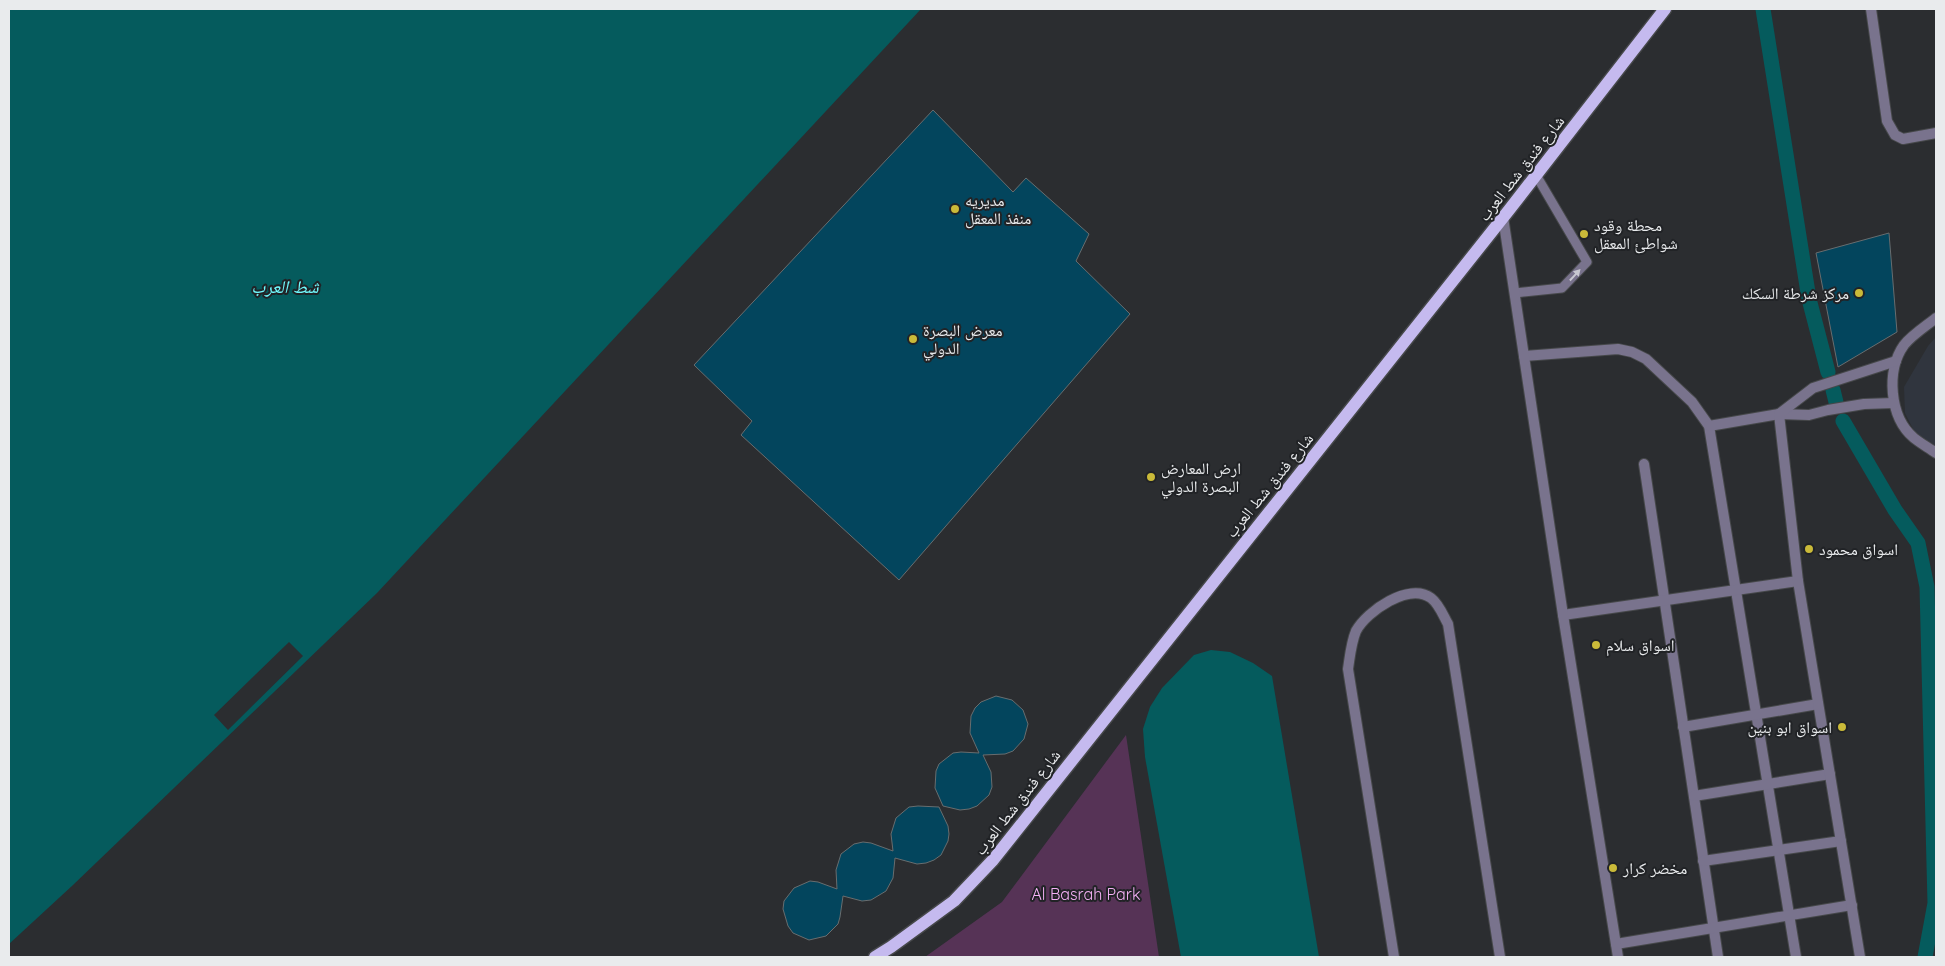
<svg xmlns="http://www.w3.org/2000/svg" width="1945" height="966" font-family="Quicksand,'Noto Naskh Arabic',sans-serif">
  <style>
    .built { fill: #30353e }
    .green { fill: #563356 }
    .water { fill: #055b5d }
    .pier { fill: #2b2d30 }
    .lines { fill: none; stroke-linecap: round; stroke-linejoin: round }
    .canal { stroke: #055b5d; stroke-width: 15 }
    .building { fill: #03455d; stroke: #686d6f }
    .service-casing { stroke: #46484a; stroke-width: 11 }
    .minor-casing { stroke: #46484a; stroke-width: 12 }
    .tertiary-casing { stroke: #46484a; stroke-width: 12 }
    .primary-casing { stroke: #46484a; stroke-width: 15 }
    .service { stroke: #79738d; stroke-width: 9 }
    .minor { stroke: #79738d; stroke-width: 10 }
    .tertiary { stroke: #79738d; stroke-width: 10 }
    .primary { stroke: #c5baef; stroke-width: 12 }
    .oneway { fill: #c7c7d0 }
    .poi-dot { fill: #caba39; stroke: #212326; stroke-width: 2 }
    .labels { text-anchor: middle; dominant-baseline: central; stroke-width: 4; stroke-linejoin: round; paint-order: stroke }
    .street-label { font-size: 16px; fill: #e9ebed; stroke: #212326 }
    .poi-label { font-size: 16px; fill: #e9ebed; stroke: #212326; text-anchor: start }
    .park-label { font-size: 16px; fill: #f5b1f6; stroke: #212326 }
    .water-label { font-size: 18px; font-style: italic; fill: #70f9fd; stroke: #212326 }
  </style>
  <rect width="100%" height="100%" fill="#2b2d30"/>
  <path class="built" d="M1936,337v109l-20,-11 -11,-22 -1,-26 24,-41z"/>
  <path class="green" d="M1126,735l33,222h-234l77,-55z"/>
  <g class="water">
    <path d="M9,9h912l-544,584 -304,292 -64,59z"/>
    <path d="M1211,650l19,2 23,11 19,13 47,281h-138l-36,-200 -2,-28 7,-22 12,-19 32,-33z"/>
  </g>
  <path class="pier" d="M289,642l14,14 -75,74 -14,-15z"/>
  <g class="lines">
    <g class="canal">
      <path d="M1763,9l46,290 19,73"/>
      <path d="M1833,390l3,12"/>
      <path d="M1843,421l52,89 23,33 9,44 8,316 -10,54"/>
    </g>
  </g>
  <g class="building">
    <path d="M933,110l80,82 13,-14 63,56 -13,27 54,53 -231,266 -158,-145 11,-14 -58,-56z"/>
    <path d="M1889,233l8,99 -59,35 -22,-114z"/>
    <path d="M996,696l16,4 11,10 5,14 -4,15 -11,12 -8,3 -22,1 8,17 1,15 -3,8 -12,11 -8,3 -9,1 -17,-4 -8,-18 1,-17 3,-7 14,-11 8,-1 18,1 -9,-20 1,-17 4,-8 6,-6z"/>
    <path d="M918,806l21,1 9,19 1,8 -1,7 -7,14 -7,5 -8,3 -9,1 -22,-6 -2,20 -7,13 -15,9 -9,1 -19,-5 -3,21 -2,7 -12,12 -17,4 -16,-7 -5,-7 -5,-17 1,-8 10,-13 16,-7 8,1 19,7 -1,-19 5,-16 13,-10 9,-2 8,1 22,8 -2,-17 5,-16 13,-11z"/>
  </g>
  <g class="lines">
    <g class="service-casing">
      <path id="service" d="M1515,293l47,-5 25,-26 -51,-87"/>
    </g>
    <g class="minor-casing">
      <g id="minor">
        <path d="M1871,9l16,112 8,14 8,4 33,-6"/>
        <path d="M1936,318c-10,8 -24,17 -32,27 -18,25 -15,72 10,93 6,5 15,10 22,15"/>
        <path d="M1524,356l94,-7 14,3 14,7 46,43 17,24 87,531"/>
        <path d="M1709,426l70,-12 30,1 19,-5 36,-6 30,-1"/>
        <path d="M1644,464l74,493"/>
        <path d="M1563,615l235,-34"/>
        <path d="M1683,727l135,-23"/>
        <path d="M1694,796l136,-22"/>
        <path d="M1703,861l138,-20"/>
        <path d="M1616,944l236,-39"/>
        <path d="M1394,957l-46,-288c2,-13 3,-26 8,-38 11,-20 53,-49 75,-33 8,6 12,17 17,26l52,333"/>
        <path d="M1860,957l-62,-376 -19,-167 34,-26 83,-27"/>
      </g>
    </g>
    <g class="tertiary-casing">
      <path id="tertiary" d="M1503,217l60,398 55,342"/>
    </g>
    <g class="primary-casing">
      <path id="primary" d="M875,957l16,-10 63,-46 39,-41 516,-650 156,-201"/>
    </g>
    <use href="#service" class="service"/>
    <use href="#minor" class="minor"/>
    <use href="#tertiary" class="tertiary"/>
    <use href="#primary" class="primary"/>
  </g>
  <defs><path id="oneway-solid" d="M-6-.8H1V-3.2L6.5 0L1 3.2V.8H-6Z" transform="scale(1.25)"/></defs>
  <use class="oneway" href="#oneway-solid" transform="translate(1575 275) rotate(-47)"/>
  <g class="poi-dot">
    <circle cx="955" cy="209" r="5"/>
    <circle cx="1584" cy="234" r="5"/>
    <circle cx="1859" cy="293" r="5"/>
    <circle cx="913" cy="339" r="5"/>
    <circle cx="1151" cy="477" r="5"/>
    <circle cx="1809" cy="549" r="5"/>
    <circle cx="1596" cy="645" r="5"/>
    <circle cx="1842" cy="727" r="5"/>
    <circle cx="1613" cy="868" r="5"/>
  </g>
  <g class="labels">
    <g class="street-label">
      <text transform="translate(1521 168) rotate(-52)">شارع فندق شط العرب</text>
      <text transform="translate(1269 485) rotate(-51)">شارع فندق شط العرب</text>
      <text transform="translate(1017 802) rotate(-52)">شارع فندق شط العرب</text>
    </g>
    <g class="poi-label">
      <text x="965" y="200">مديريه<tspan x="965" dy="18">منفذ المعقل</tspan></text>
      <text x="1594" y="225">محطة وقود<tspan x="1594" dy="18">شواطئ المعقل</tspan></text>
      <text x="1849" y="293" text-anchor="end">مركز شرطة السكك</text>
      <text x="923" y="330">معرض البصرة<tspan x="923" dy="18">الدولي</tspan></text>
      <text x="1161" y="468">ارض المعارض<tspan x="1161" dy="18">البصرة الدولي</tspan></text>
      <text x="1819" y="549">اسواق محمود</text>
      <text x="1606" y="645">اسواق سلام</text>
      <text x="1832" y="727" text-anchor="end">اسواق ابو بنين</text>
      <text x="1623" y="868">مخضر كرار</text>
    </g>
    <g class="park-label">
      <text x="1086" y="894">Al Basrah Park</text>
    </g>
    <g class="water-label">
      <text x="285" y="286">شط العرب</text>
    </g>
  </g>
  <rect width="1945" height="966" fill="none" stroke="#e9ebed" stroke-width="20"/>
</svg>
